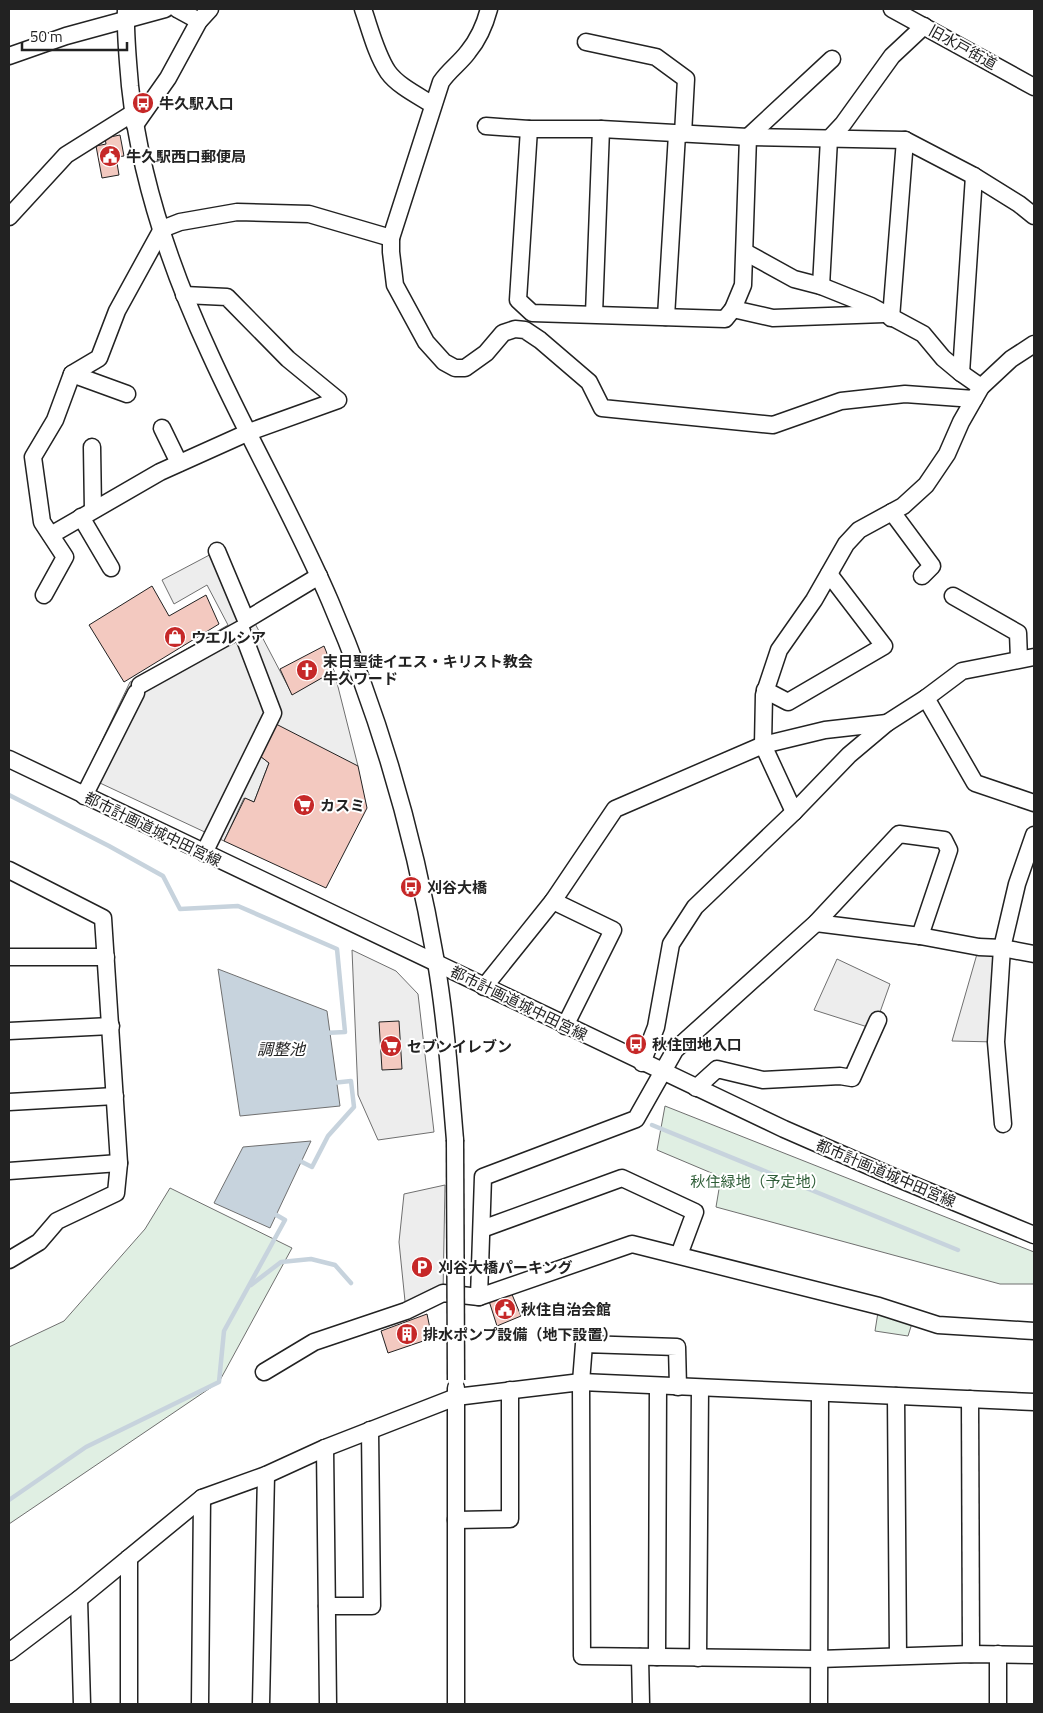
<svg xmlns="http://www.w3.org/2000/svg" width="1043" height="1713" font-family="'Titillium Web','Noto Sans JP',sans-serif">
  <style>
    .green { fill: #e0efe3; stroke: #6f6f6f }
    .parking { fill: #ededed; stroke: #6f6f6f }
    .water { fill: #c7d3dd; stroke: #6f6f6f }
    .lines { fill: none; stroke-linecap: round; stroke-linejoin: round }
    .stream { stroke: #c7d3dd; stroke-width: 4.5 }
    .building { fill: #f3c9c0; stroke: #222 }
    .minor-casing { stroke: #222; stroke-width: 19 }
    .minor { stroke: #fff; stroke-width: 16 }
    .minor-bridge-casing { stroke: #222; stroke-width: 19; stroke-linecap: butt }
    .minor-bridge { stroke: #fff; stroke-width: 16 }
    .labels { text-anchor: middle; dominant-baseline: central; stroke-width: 4; stroke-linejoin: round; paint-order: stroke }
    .street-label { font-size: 15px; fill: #222; stroke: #fff }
    .poi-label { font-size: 15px; font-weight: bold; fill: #222; stroke: #fff; text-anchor: start }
    .park-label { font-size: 15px; fill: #2f5e38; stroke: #fff }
    .water-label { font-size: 16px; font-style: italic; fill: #222; stroke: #fff }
  </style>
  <rect width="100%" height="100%" fill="#fff"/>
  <g class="green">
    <path d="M665,1106l369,146v32h-34l-284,-77 5,-30 -64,-27z"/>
    <path d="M170,1188l122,60 -73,134 -210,142v-177l55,-26 81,-92z"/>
    <path d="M879,1306l35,11 -6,19 -33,-5z"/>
  </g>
  <g class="parking">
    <path d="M217,551l75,143 42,-23 24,95 -98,-10 9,7 -15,39 -10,-4 -20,43 -139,-65 45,-94 98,-57 -21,-40 -33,19 -12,-24z"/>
    <path d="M979,947l23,1 -6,94 -44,-1z"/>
    <path d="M352,950l44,21 22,23 16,138 -56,8 -20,-45z"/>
    <path d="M837,959l53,25 -16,45 -60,-19z"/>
    <path d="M445,1185l-2,108 -37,18 -7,-69 5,-48z"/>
  </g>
  <g class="water">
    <path d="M218,969l109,42 13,95 -100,10z"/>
    <path d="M311,1141l-41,87 -56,-25 29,-56z"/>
  </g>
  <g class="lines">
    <g class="stream">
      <path d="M9,795l100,51 54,30 17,33 58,-3 99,43 8,83 -20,1"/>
      <path d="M652,1125l306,125"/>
      <path d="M298,1160l14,7 16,-31 26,-29 -3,-26 -19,2"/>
      <path d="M251,1285l30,-23 30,-3 24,6 16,18"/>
      <path d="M9,1500l77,-53 133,-65 5,-51 61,-111 -12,-7"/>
    </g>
  </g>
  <g class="building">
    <path d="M120,135l4,21 -8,1 3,18 -17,3 -6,-32 10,-2 -1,-6z"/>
    <path d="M152,586l17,30 37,-21 13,29 -95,58 -35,-57z"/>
    <path d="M324,646l10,25 -42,24 -12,-26z"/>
    <path d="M276,724l82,42 9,42 -41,80 -102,-47 21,-43 9,4 15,-39 -9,-7z"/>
    <path d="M399,1021l3,48 -20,1 -3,-48z"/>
    <path d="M511,1292l10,24 -24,10 -8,-25z"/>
    <path d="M427,1314l5,24 -44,15 -7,-22z"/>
  </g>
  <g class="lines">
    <g class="minor-casing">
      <g id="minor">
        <path d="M126,9c-1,25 2,52 4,77 10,93 41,184 80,268 38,84 84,163 120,247 50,116 85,237 106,361 10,59 14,119 19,178"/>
        <path d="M177,9l22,12"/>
        <path d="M363,9c7,20 13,45 25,63 10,14 31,24 45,33"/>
        <path d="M489,9c-4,15 -11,31 -21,43 -8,11 -19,18 -27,30l-50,156v14l4,33 31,57 18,20 11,6h10l21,-15 17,-20 12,-4 10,1 15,10 49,42 13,26 171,17 68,-24 64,-7 69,5"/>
        <path d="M892,9l142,78"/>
        <path d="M586,42l70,15 30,22 -3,55"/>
        <path d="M9,56l57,-20 99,-27"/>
        <path d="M135,125l33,-47 31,-57 11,-12"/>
        <path d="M486,126l43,3h72l147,8 157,3 69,36 45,28 15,12"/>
        <path d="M529,129l-11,171 14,13 193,6 8,-10 10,-24 5,-148 84,-78"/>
        <path d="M9,217l57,-62 67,-42"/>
        <path d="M745,252l49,27 27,7 50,20 52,28 20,24 18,15 20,14"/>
        <path d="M821,286l8,-147 14,-15 49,-68 32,-30"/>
        <path d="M733,309l40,9 111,-4"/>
        <path d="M594,314l7,-185"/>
        <path d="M666,317l11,-183"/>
        <path d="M891,318l14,-178"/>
        <path d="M1034,344l-23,15 -30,28 -20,35 -14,32 -21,31 -23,21 -44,24 -13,14 -32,56 -35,50 -15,45 -1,50 31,67 55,-57 38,-32 39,-25 36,-27 72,-14"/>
        <path d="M961,373l13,-197"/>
        <path d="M72,374l27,-16 18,-47 45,-82 18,-7 57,-10 72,2 82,24"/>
        <path d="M162,428l17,35"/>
        <path d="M92,447l1,63"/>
        <path d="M892,512l40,54 -10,10"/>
        <path d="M81,517l30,51"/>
        <path d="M51,535l109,-63 89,-40 89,-32 -50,-41 -61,-62 -43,-2"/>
        <path d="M217,551l29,69 73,-44"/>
        <path d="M44,595l21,-38 -23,-35 -9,-65 22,-37 17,-46 55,20"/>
        <path d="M953,596l65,37 1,26"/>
        <path d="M140,685l101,-56 32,84 -69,140"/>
        <path d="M765,690l23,12 96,-56 -55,-72"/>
        <path d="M926,698l49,85 59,20"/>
        <path d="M9,759l775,370 110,48 140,58"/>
        <path d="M84,796l52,-103"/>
        <path d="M9,870l94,48 16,245 -3,30 -59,28 -18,21 -30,18"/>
        <path d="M553,901l60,29 -48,96"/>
        <path d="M816,923l104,13 59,11 23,1 32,6"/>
        <path d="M920,936l29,-86 -5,-10 -45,-6 -83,89 -141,127 -39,69 -153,58 -4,120 153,-53 247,62 59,19 96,6"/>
        <path d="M9,957h97"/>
        <path d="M484,987l69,-86 62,-92 148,-64 62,-15 62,-7"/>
        <path d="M9,1031l102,-5"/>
        <path d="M642,1063l14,-36 15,-83 24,-37 99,-95"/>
        <path d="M696,1088l21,-19 46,11 77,-4 12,2 26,-58"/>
        <path d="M9,1102l106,-6"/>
        <path d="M1003,1124l-7,-82 6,-94 15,-64 17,-49"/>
        <path d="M9,1171l110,-8"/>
        <path d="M482,1229l140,-51 73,34 -16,43"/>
        <path d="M264,1372l50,-30 92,-31 37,-18 36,4"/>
        <path d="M678,1387l-1,-40 -93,-3 -3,38 1,274 237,3 152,-5 63,1"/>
        <path d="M456,1388v316"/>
        <path d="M896,1396l2,260"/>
        <path d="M970,1399l1,255"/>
        <path d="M325,1448l3,256"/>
        <path d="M456,1520l54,-1v-129"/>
        <path d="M129,1558v146"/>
        <path d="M79,1599l3,105"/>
        <path d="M327,1606h45l-2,-176"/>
        <path d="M9,1652l70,-53 123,-101 64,-23 59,-27 131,-51 125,-15 453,20"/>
        <path d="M998,1654v50"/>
        <path d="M640,1657l1,47"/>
        <path d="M657,1657l1,-271"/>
        <path d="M698,1658l2,-270"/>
        <path d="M200,1704l2,-206"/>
        <path d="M261,1704l5,-229"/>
        <path d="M819,1704l1,-310"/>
      </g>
    </g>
    <use href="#minor" class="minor"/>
    <g class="minor-bridge-casing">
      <path id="minor-bridge" d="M455,1140l1,240"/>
    </g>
    <use href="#minor-bridge" class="minor-bridge"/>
  </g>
  <defs>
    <g id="bus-disc" transform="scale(1.125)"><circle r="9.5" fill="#c62828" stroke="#fff"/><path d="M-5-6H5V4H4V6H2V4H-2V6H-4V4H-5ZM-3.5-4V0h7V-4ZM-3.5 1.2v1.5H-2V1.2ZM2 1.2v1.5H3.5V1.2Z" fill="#fff"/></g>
    <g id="civic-disc" transform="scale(1.125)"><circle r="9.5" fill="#c62828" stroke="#fff"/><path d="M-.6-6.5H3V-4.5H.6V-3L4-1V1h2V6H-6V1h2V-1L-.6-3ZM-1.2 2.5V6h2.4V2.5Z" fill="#fff"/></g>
    <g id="shop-disc" transform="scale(1.125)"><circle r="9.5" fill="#c62828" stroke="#fff"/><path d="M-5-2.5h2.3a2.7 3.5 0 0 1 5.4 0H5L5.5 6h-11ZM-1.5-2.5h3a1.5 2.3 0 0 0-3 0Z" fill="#fff"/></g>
    <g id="church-disc" transform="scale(1.125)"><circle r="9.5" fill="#c62828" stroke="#fff"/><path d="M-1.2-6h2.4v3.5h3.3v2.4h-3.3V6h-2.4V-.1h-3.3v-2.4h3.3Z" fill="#fff"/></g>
    <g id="supermarket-disc" transform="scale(1.125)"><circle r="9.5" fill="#c62828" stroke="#fff"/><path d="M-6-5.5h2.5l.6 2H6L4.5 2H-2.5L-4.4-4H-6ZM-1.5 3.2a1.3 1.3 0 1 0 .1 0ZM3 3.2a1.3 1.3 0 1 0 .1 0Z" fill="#fff"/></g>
    <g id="parking-disc" transform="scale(1.125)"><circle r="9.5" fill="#c62828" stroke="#fff"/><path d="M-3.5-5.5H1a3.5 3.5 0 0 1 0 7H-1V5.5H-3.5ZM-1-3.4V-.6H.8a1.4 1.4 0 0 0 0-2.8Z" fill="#fff"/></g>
    <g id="building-disc" transform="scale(1.125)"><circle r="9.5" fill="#c62828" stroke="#fff"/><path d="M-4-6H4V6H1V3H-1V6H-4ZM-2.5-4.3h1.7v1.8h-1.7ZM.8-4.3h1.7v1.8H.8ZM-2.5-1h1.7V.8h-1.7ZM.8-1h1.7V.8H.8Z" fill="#fff"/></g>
  </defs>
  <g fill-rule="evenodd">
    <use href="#bus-disc" x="143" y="103"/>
    <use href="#civic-disc" x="110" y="156"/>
    <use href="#shop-disc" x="175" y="637"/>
    <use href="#church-disc" x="307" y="670"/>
    <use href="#supermarket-disc" x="304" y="805"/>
    <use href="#bus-disc" x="411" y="887"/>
    <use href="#bus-disc" x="636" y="1044"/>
    <use href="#supermarket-disc" x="391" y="1046"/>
    <use href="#parking-disc" x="422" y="1267"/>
    <use href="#civic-disc" x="505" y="1309"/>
    <use href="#building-disc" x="407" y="1334"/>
  </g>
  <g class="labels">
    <g class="street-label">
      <text transform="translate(963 47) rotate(29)">旧水戸街道</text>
      <text transform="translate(153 829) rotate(26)">都市計画道城中田宮線</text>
      <text transform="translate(519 1003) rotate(26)">都市計画道城中田宮線</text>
      <text transform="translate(886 1173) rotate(23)">都市計画道城中田宮線</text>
    </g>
    <g class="poi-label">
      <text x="159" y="103">牛久駅入口</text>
      <text x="126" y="156">牛久駅西口郵便局</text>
      <text x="191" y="637">ウエルシア</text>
      <text x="323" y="661">末日聖徒イエス・キリスト教会<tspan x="323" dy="17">牛久ワード</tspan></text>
      <text x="320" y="805">カスミ</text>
      <text x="427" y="887">刈谷大橋</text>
      <text x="652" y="1044">秋住団地入口</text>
      <text x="407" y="1046">セブンイレブン</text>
      <text x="438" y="1267">刈谷大橋パーキング</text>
      <text x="521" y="1309">秋住自治会館</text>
      <text x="423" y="1334">排水ポンプ設備（地下設置）</text>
    </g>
    <g class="park-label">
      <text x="758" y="1181">秋住緑地（予定地）</text>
    </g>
    <g class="water-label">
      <text x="281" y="1049">調整池</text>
    </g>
  </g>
  <rect width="1043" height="1713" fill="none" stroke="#222222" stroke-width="20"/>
  <path d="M22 42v8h105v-8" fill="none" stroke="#222222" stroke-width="2.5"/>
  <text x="30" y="42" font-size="15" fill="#222222" stroke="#ffffff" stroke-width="4" paint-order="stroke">50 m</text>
</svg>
